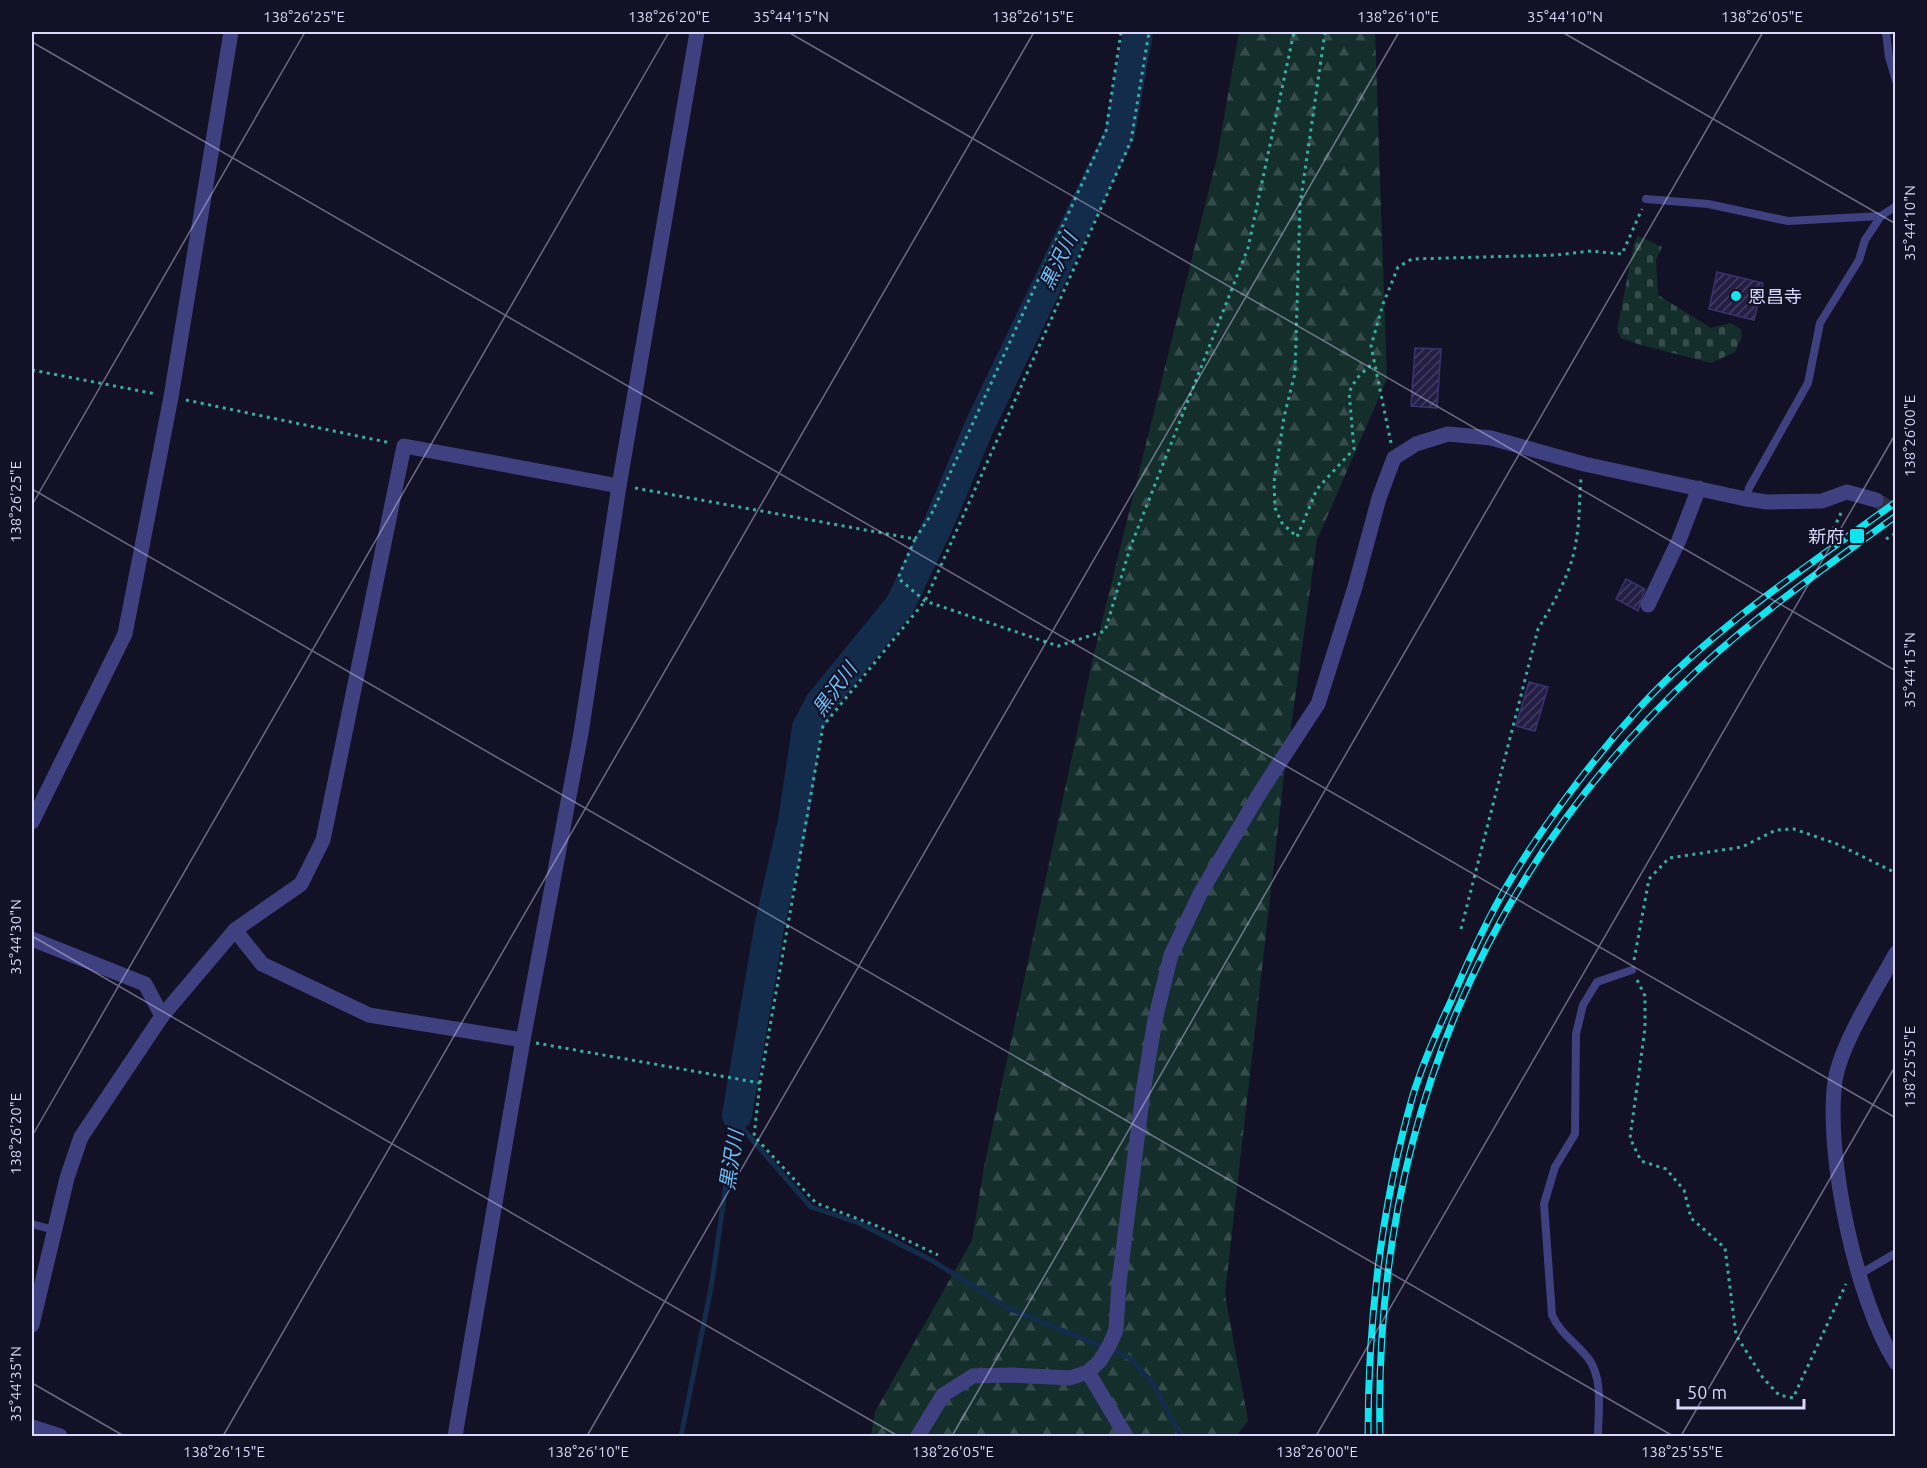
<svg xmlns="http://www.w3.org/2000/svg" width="1927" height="1468" font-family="Ubuntu,'Noto Sans JP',sans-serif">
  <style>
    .forest { fill: url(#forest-firs) }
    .cemetery { fill: url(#cemetery-stones) }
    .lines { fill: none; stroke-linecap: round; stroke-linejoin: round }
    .stream { stroke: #142c4b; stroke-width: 5 }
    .river { stroke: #142c4b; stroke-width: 30 }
    .building { fill: url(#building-hatch); stroke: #3b326f; stroke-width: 1.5 }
    .minor-tunnel { stroke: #312f45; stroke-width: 15; stroke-dasharray: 15 8; stroke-linecap: butt }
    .path { stroke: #38afa2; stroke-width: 3; stroke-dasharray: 3 4.5; stroke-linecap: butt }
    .service { stroke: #3f4080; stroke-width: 8 }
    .minor { stroke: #3f4080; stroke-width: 15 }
    .tertiary { stroke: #3f4080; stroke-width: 15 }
    .rail-casing { stroke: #10e4ef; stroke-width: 7 }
    .rail { stroke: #131125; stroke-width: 4.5; stroke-dasharray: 14; stroke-linecap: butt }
    .ticks { fill: none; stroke: #d9d7fc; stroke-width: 1.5; stroke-opacity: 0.45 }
    .poi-dot { fill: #10e4ef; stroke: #131125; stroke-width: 2 }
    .labels { text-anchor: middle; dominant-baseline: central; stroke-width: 4.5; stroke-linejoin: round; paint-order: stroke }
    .poi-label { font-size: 18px; fill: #d9d7fc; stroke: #131125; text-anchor: start }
    .water-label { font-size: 20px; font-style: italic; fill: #6cbdf5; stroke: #131125 }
    .neatline { fill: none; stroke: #d9d7fc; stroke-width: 2 }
    .ticks-label { font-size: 15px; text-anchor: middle; fill: #d9d7fc }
  </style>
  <defs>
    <pattern id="forest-firs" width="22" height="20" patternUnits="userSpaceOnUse" patternTransform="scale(1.5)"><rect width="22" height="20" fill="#142e2c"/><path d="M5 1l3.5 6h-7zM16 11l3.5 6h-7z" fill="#364c4c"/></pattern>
    <pattern id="cemetery-stones" width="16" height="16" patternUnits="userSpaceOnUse" patternTransform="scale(1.5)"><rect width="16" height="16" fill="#142e2c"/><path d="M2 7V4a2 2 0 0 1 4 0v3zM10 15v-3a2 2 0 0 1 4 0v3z" fill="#364c4c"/></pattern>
    <pattern id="building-hatch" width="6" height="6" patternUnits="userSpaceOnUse" patternTransform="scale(1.5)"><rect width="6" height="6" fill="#241e44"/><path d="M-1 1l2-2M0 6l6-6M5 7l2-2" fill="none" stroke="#433e60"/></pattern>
  </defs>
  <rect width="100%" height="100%" fill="#131125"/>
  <path class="forest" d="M1239,32h136l12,347 -70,161 -34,244 -58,510 23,127 -12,15h-365l4,-24 97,-172 12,-73 109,-509 124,-501z"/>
  <path class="cemetery" d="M1638,236l24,11 -6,13 2,35 53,33 19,-5 11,6 1,8 -7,15 -24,11 -70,-18 -20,-7 -4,-9 2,-9 15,-76z"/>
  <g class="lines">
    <g class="stream">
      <path d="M737,1115l7,15 67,77 48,16 74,38 73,46 124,51 24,27 27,51"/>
      <path d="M681,1436l30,-148 25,-172"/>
    </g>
    <path class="river" d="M737,1115l33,-192 23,-102 14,-93 13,-25 80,-98 38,-80 42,-100 140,-292 18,-101"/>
  </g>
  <g class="building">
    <path d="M1717,272l46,11 -9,37 -45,-11z"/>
    <path d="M1415,348l26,1 -4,59 -26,-2z"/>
    <path d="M1626,579l19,10 -7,22 -22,-12z"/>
    <path d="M1529,682l19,5 -13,44 -19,-5z"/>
  </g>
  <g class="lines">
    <path class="minor-tunnel" d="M1876,500l20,12"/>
    <g class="path">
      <path d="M1325,32l-25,173 -5,168 -11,44 -10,65 1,26 7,15 15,14 20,-48 37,-40 -5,-57 8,-14 17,-16"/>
      <path d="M32,370l124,24"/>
      <path d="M186,400l205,43"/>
      <path d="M1391,443l-20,-97 12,-42 15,-37 14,-8 144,-4 35,-4 31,3 20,-45"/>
      <path d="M635,488l280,51 -17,39 27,23 133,45 47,-15 25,-83 118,-300 46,-216"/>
      <path d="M1830,536l12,-25"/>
      <path d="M915,539l16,-24 175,-384 15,-99"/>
      <path d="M1886,539l10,-6"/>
      <path d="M1461,929l77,-300c18,-30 35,-59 39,-94 3,-18 2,-37 4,-56"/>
      <path d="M1634,960l15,-81 20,-21 73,-11 34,-17 18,-1 43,15 59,29"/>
      <path d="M1637,980l8,16v32l-15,110 11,23 25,8 18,21 7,28 34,30 11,87 27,43 16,17 14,3 53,-114"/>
      <path d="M536,1043l224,40 -6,53 62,67 61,23 61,29"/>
      <path d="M760,1083l63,-357 102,-125 206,-460 18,-109"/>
    </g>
    <g class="service">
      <path d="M1886,32l3,25 7,24"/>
      <path d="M1646,199l62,5 80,17 93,-5"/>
      <path d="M1746,499l3,-11 59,-105 12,-60 39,-63 6,-20 16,-24 15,-10"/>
      <path d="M32,1224l22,6"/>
      <path d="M1860,1274l36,-21"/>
      <path d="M1598,1436c0,-24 6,-57 -10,-78 -13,-16 -28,-25 -36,-43l-8,-111 11,-37 20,-33 1,-100 7,-29 14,-23 35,-12"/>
    </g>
    <g class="minor">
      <path d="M1648,605l31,-65 20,-52"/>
      <path d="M32,822l93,-188 46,-237 60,-365"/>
      <path d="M235,930l27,34 107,51 154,25"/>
      <path d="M32,939l113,45 17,32"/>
      <path d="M1896,953c-19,35 -55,90 -61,128 -10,73 21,220 61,282"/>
      <path d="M32,1325l35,-147 14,-41 81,-121 73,-86 66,-46 22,-44 81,-394 215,40"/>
      <path d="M1088,1372l38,64"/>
      <path d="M32,1427l28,9"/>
      <path d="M918,1436l25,-41 30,-19 38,-1 59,3 18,-6 12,-11 10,-17 6,-14 3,-47 24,-191 12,-72 16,-65 30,-63 60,-101 57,-87 37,-117 24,-89 15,-40 22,-14 32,-10 43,4 93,26 162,35 21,3 55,-1 25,-9 29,8"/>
    </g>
    <path class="tertiary" d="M455,1436l68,-396 58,-307 38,-247 78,-454"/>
    <g class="rail-casing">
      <g id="rail">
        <path d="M1368,1436c0,-114 13,-230 45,-341 10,-32 24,-64 38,-94 17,-40 35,-80 57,-117 35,-59 86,-126 132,-177 74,-80 168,-141 256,-205"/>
        <path d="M1380,1436c-7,-300 100,-565 322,-770 60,-55 128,-102 194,-150"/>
      </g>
    </g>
    <use href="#rail" class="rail"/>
  </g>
  <path class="ticks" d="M788,32l1108,639M1562,32l334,192M32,42l1864,1076M32,489l1641,947M32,505l273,-473M32,936l866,500M32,1136l637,-1104M32,1383l92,53M223,1436l811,-1404M587,1436l812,-1404M952,1436l811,-1404M1316,1436l580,-1003M1681,1436l215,-371"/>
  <g class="poi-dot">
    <circle cx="1736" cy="296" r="6"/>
    <rect x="1849" y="528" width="16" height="16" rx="3"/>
  </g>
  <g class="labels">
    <g class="poi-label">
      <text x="1748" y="296">恩昌寺</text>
      <text x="1844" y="536" text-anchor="end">新府</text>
    </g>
    <g class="water-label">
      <text transform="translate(1058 261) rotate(-64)">黒沢川</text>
      <text transform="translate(834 689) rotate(-54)">黒沢川</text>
      <text transform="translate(731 1160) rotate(-81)">黒沢川</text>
    </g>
  </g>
  <rect width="1927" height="1468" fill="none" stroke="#131125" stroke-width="66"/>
  <path d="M1678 1399v9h126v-9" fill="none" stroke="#d9d7fc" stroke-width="3"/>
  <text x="1687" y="1399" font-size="18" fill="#d9d7fc" stroke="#131125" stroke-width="4.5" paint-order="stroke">50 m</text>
  <rect x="33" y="33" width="1861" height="1402" class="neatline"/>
  <g class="ticks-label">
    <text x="304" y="22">138°26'25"E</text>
    <text x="669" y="22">138°26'20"E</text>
    <text x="791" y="22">35°44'15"N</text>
    <text x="1033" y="22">138°26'15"E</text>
    <text x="1398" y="22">138°26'10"E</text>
    <text x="1565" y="22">35°44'10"N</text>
    <text x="1762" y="22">138°26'05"E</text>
    <text transform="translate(1910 223) rotate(-90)" y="5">35°44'10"N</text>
    <text transform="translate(1910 436) rotate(-90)" y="5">138°26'00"E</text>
    <text transform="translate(16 502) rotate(-90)" y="5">138°26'25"E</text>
    <text transform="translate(1910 670) rotate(-90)" y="5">35°44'15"N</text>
    <text transform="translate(16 937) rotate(-90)" y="5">35°44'30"N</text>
    <text transform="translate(1910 1067) rotate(-90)" y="5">138°25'55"E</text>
    <text transform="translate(16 1134) rotate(-90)" y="5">138°26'20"E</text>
    <text transform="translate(16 1384) rotate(-90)" y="5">35°44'35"N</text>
    <text x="224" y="1457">138°26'15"E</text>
    <text x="588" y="1457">138°26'10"E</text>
    <text x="953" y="1457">138°26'05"E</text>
    <text x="1317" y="1457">138°26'00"E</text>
    <text x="1682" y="1457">138°25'55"E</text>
  </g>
</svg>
